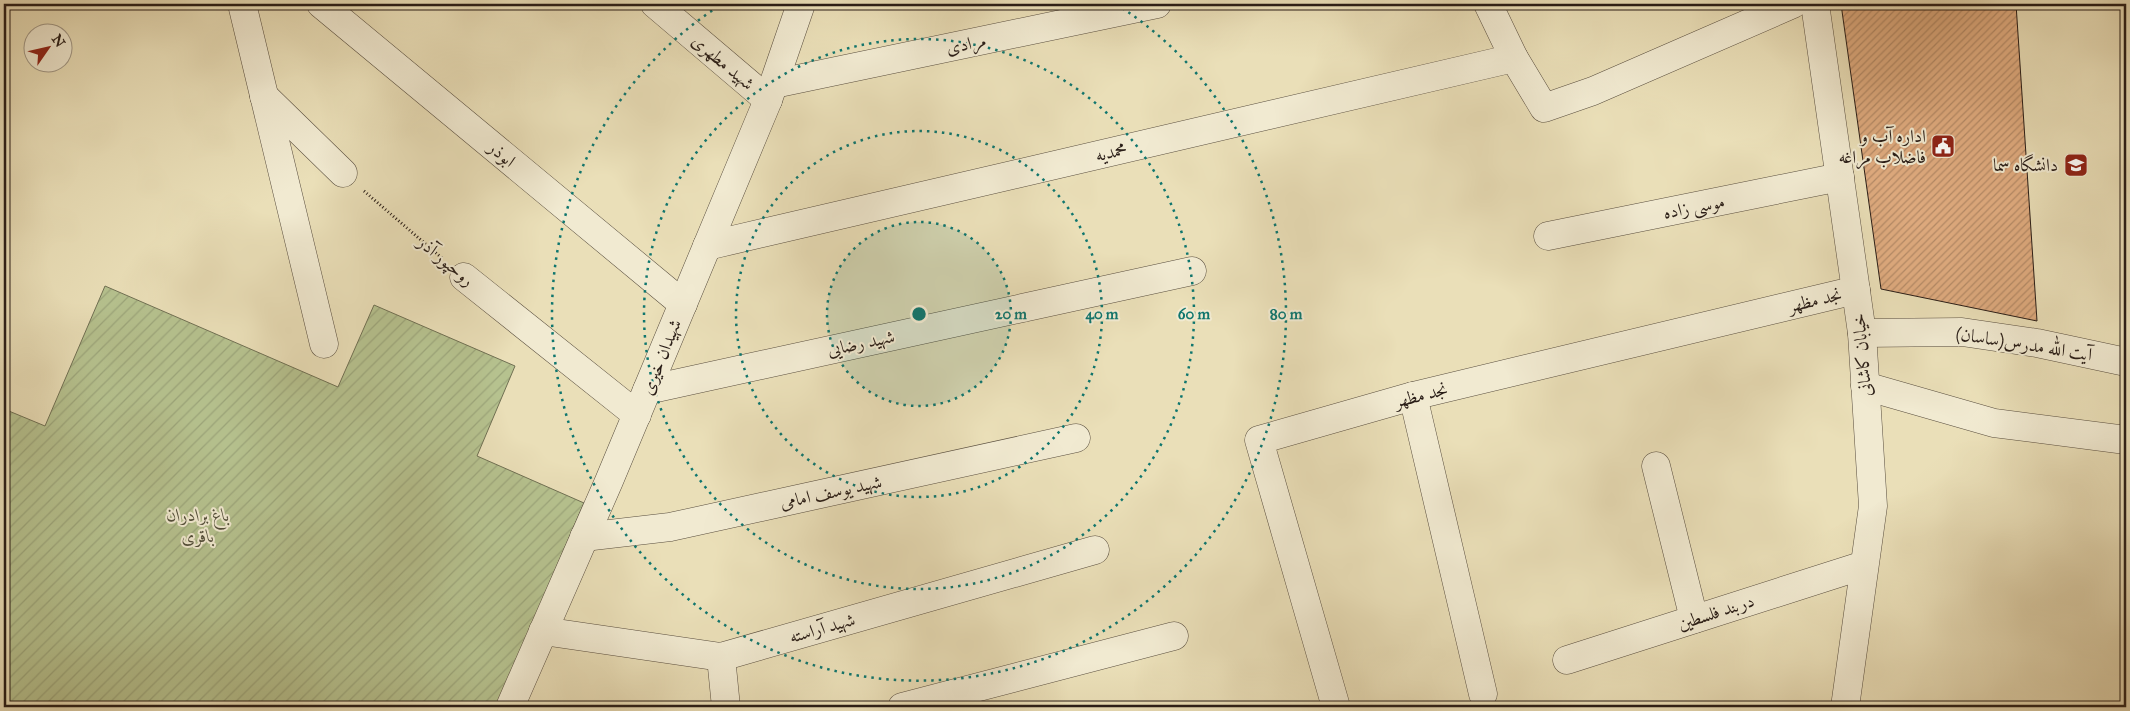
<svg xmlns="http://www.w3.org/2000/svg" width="2130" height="711" font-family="'IM FELL Great Primer',Amiri,serif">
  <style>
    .garden { fill: url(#garden-furrows); stroke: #707053 }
    .building { fill: url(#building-hatch); stroke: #291d17 }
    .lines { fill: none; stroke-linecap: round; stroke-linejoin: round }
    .minor-casing { stroke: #594e3f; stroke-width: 29 }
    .path { stroke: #291d17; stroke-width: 3; stroke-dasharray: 1 2.5; stroke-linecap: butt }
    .minor { stroke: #f1ead1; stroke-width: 28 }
    .ring { fill: none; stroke: #0f766e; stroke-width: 2.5; stroke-dasharray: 2.5 5 }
    .labels { text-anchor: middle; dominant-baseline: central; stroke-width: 4; stroke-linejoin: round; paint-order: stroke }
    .street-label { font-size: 18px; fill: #291d17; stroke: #f1ead1 }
    .poi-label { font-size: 18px; fill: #291d17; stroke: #f1ead1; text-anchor: end }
    .park-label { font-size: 18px; font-style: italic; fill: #534f3b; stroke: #f1ead1 }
    .centre { fill: #0f766e; stroke: #f1ead1; stroke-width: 2.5 }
    .ring-label { font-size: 15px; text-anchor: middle; font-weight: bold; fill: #0f766e; stroke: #f1ead1; stroke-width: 4; stroke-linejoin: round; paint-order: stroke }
  </style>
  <defs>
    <pattern id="garden-furrows" width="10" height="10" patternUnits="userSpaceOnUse" patternTransform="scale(1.25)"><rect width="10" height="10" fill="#b6c28f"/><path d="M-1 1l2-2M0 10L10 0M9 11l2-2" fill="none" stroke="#9ca67b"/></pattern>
    <pattern id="building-hatch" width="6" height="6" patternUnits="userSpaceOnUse" patternTransform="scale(1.25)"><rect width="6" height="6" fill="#dfab7f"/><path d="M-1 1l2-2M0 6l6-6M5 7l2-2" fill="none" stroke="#b58b67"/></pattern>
  </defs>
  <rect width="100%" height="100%" fill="#eadfb8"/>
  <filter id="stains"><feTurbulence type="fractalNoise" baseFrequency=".004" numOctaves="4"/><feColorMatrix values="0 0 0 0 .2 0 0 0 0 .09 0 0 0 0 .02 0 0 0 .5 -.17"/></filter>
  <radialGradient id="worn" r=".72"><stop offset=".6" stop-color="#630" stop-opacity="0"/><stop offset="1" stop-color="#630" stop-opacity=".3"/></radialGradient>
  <path class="garden" d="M105,286l233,101 36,-82 141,61 -38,90 107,47 -88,204h-492v-298l41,17z"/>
  <path class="building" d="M1841,4h175l21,317 -156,-32z"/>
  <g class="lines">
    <g class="minor-casing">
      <g id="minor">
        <path d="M242,4l82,340"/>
        <path d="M321,4l362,300"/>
        <path d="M655,4l113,96"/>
        <path d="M1488,4l26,54 30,50 49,-17 200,-87"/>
        <path d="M1815,4l47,329 11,173 -28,201"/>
        <path d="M774,84l383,-80"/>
        <path d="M264,96l79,77"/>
        <path d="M1548,236l292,-59"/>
        <path d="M707,246l807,-188"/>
        <path d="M464,277l173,138"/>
        <path d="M1862,333l100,-1 75,11 89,19"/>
        <path d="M1865,386l129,37 132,17"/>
        <path d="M647,390l545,-119"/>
        <path d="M1413,396l70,298"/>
        <path d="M1656,466l38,153"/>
        <path d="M584,537l86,-10 406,-89"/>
        <path d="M543,631l178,26 374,-107"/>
        <path d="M721,657l5,50"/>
        <path d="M1567,660l297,-95"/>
        <path d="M510,707l99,-226 159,-381 33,-96"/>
        <path d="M902,707l272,-71"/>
        <path d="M1336,707l-77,-267 154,-44 443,-106"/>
      </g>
    </g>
    <path class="path" d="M364,191l79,68"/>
    <use href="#minor" class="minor"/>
  </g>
  <circle cx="919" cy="314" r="92" fill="#0f766e" fill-opacity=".12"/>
  <g class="ring">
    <circle cx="919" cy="314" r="92"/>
    <circle cx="919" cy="314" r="183"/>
    <circle cx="919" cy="314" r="275"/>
    <path d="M1116 4A367 367 0 1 1 722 4"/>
  </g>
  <defs>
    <g id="civic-square" transform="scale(1.25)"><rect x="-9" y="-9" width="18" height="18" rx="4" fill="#8f2418" stroke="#f1ead1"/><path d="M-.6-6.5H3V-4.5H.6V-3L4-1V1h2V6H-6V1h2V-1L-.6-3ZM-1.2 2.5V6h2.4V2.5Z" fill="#fff"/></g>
    <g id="university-square" transform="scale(1.25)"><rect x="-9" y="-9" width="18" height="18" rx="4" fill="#8f2418" stroke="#f1ead1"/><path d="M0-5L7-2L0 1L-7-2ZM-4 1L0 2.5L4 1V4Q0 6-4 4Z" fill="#fff"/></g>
  </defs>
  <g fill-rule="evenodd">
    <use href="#civic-square" x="1943" y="146"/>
    <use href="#university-square" x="2076" y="165"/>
  </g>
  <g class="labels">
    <g class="street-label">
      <text transform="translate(966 44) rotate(-12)">مرادی</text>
      <text transform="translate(723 62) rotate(40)">شهید مطهری</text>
      <text transform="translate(1111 152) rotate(-13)">محمدیه</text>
      <text transform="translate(502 154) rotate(40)">ابوذر</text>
      <text transform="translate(1694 207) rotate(-11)">موسی زاده</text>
      <text transform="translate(446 261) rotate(40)">روحپور آذر</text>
      <text transform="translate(1815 300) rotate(-13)">نجد مظهر</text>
      <text transform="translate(861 343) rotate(-12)">شهید رضایی</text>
      <text transform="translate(2024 344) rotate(9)">آیت الله مدرس(ساسان)</text>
      <text transform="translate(1862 355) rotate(-95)">خیابان کاشانی</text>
      <text transform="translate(661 357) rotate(-68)">شهیدان خیری</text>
      <text transform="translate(1421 395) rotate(-14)">نجد مظهر</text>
      <text transform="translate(831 492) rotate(-12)">شهید یوسف امامی</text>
      <text transform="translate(1716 612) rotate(-18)">دربند فلسطین</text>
      <text transform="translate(822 628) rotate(-16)">شهید آراسته</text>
    </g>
    <g class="poi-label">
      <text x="1926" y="136">اداره آب و<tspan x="1926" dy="21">فاضلاب مراغه</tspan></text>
      <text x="2058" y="165">دانشگاه سما</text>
    </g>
    <g class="park-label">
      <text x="198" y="515">باغ برادران<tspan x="198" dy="21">باقری</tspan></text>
    </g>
  </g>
  <circle cx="919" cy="314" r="8" class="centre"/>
  <g class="ring-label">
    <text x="1011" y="319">20 m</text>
    <text x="1102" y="319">40 m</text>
    <text x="1194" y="319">60 m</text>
    <text x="1286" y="319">80 m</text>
  </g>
  <rect width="2130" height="711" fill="none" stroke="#eadfb8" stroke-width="20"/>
  <rect x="5" y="5" width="2120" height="701" fill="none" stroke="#291d17" stroke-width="2.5"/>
  <rect x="10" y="10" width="2110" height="691" fill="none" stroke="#291d17"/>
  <g transform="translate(48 48) rotate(56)"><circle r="24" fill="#f1ead1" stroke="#a19887"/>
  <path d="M0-4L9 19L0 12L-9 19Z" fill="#8f2418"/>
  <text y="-8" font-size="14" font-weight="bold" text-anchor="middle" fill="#291d17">N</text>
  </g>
  <rect width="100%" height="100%" filter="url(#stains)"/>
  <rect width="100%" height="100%" fill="url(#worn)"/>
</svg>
